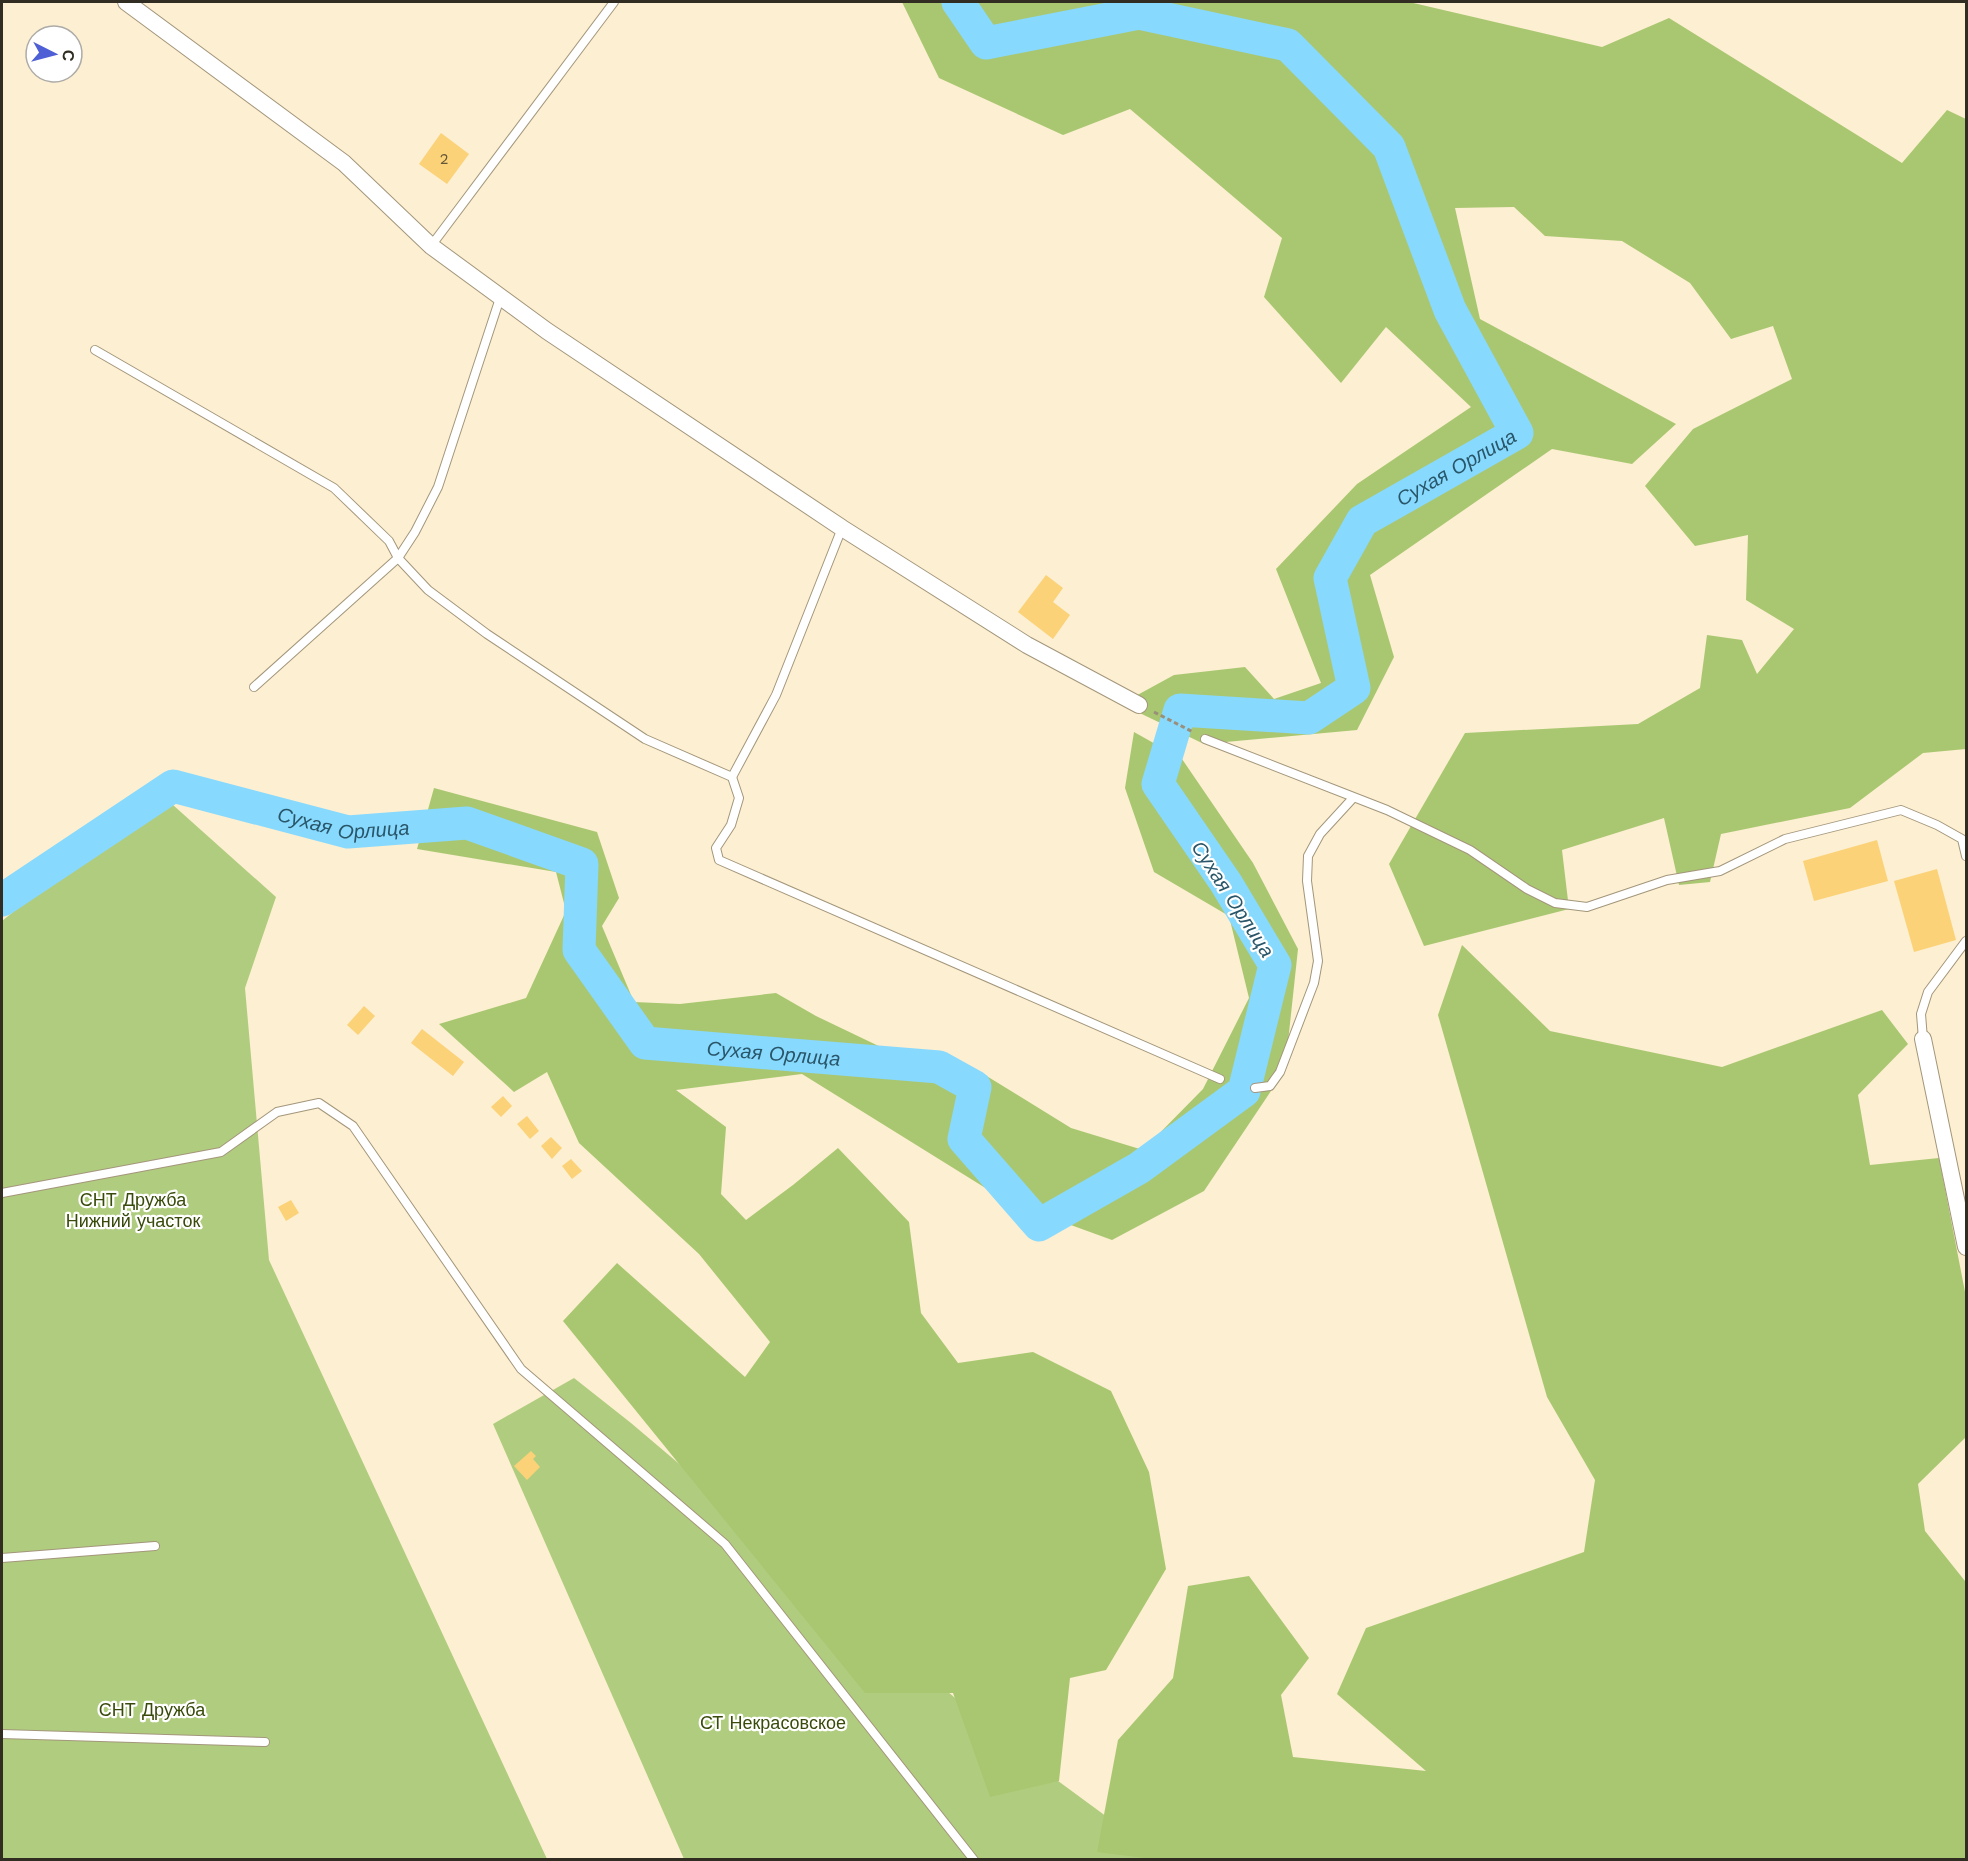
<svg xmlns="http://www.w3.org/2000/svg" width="1968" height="1861" font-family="'Work Sans',sans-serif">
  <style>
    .green { fill: #b0cd7f }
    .forest { fill: #a9c771 }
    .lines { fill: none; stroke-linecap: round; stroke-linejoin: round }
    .river { stroke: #88d9fe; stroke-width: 33 }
    .building { fill: #fbd278 }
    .lane-casing { stroke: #a3967b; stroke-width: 10 }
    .street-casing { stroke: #a3967b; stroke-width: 18 }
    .path { stroke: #99907b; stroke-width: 3; stroke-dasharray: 4.5 3; stroke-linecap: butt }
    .lane { stroke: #fff; stroke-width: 8 }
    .street { stroke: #fff; stroke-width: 16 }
    .labels { text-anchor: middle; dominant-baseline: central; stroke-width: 4.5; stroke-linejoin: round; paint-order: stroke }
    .number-label { font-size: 15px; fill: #645638 }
    .park-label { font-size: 18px; fill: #384b0a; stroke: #fff }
    .water-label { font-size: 20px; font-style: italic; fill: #295669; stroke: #fff }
  </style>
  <rect width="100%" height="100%" fill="#fdefd1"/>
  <g class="green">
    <path d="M173,805l103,92 -31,91 24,272 278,599 -545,1v-939l64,-52z"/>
    <path d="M574,1378l57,45 389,330 98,72 102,34h-536l-191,-435z"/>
  </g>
  <g class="forest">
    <path d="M902,2h507l193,45 67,-29 233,145 45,-53 19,9v630l-43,4 -73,55 -129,26 -11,48 -31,3 -15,-67 -102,32 7,59 -145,37 -35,-82 76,-131 173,-9 62,-36 7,-53 35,5 15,34 37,-45 -48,-29 2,-65 -53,11 -50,-60 48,-57 99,-50 -19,-53 -42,13 -41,-56 -68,-42 -77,-5 -31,-29 -59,1 25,111 196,105 -44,40 -80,-15 -182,126 24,82 -37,73 -153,14 -83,-40 53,-29 71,-8 29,32 47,-16 -45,-114 81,-85 114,-77 -85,-80 -45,56 -77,-86 18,-59 -152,-129 -67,26 -124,-57z"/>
    <path d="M1134,732l48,27 71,104 45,86 -13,121 -81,121 -92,49 -104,-38 -206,-128 -126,16 50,37 -5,67 25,26 47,-35 45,-37 71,74 12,91 37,50 75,-11 78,39 38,81 17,97 -60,101 -36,8 -11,103 -69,16 -37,-104h-88l-302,-372 54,-58 128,114 25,-35 -71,-88 -120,-111 -32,-71 -33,20 -75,-68 87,-26 40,-87 -10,-39 -139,-23 17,-61 163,44 22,66 -17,28 32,76 46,2 96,-11 40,23 96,46 73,13 86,53 72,22 60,-61 46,-91 -20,-82 -75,-44 -29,-84z"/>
    <path d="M1462,945l88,86 172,36 160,-57 26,34 -50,51 12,70 69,-7 27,139v140l-48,47 7,47 40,50h1v278l-805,1 -64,-8 21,-112 55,-62 15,-92 61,-10 60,82 -28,37 12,62 133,14 -89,-77 29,-66 218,-76 11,-72 -48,-83 -109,-382z"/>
  </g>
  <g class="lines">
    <path class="river" id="s1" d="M2,900l171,-114 175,46 119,-9 115,41 -3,86 66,93 294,24 36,20 -11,52 75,86 100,-57 105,-77 31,-126 -49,-82 -68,-99 22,-74 129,8 45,-30 -24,-110 32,-57 155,-88 -67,-123 -61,-163 -101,-102 -149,-32 -153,30 -28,-41"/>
  </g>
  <g class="building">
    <path d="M441,133l28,21 -22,30 -28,-20z"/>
    <path d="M1046,575l17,13 -10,14 17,13 -17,24 -35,-27z"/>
    <path d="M1877,840l11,41 -74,20 -11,-40z"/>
    <path d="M1937,869l19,71 -42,12 -20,-71z"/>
    <path d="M364,1006l11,10 -17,19 -11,-10z"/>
    <path d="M422,1029l42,33 -11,14 -42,-33z"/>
    <path d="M503,1096l9,10 -11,11 -10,-10z"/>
    <path d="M527,1116l12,15 -9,8 -13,-15z"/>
    <path d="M551,1137l11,11 -10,11 -11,-13z"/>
    <path d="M571,1159l11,12 -10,8 -10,-13z"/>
    <path d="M291,1200l8,13 -13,8 -8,-14z"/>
    <path d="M531,1451l5,5 -3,3 7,8 -13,13 -13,-14z"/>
  </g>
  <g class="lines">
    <g class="lane-casing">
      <g id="lane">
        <path d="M431,246l183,-244"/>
        <path d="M95,350l239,138 55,53 9,17 30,32 59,44 158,105 87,38 7,21 -8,27 -15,23 3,12 501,219"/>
        <path d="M254,687l144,-129 17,-26 23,-45 62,-189"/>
        <path d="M1205,739l182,71 83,40 57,39 28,14 32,4 80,-27 53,-9 65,-32 116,-29 36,15 25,14 4,17"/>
        <path d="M732,777l44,-82 66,-167"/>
        <path d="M1923,1039l-2,-25 7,-22 38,-51"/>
        <path d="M1255,1088l15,-2 10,-14 34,-89 4,-22 -11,-80 1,-25 12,-22 33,-36"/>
        <path d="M2,1193l219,-41 56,-40 42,-9 34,23 168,243 204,175 249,316"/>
        <path d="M2,1558l153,-12"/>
        <path d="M2,1734l263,8"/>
      </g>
    </g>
    <g class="street-casing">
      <g id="street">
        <path d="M126,2l218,161 87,83 116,85 295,197 185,117 112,60"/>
        <path d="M1923,1039l43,208"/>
      </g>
    </g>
    <path class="path" d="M1154,712l39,20"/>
    <use href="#lane" class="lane"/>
    <use href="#street" class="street"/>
  </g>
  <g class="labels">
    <g class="number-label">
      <text x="444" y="159">2</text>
    </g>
    <g class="park-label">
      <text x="133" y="1199">СНТ Дружба<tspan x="133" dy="21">Нижний участок</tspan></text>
      <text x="152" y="1709">СНТ Дружба</text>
      <text x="773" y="1722">СТ Некрасовское</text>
    </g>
    <g class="water-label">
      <text stroke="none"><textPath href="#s1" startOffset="2469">Сухая Орлица</textPath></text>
      <text stroke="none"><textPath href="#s1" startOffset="381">Сухая Орлица</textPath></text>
      <text transform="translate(1233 899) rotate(57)">Сухая Орлица</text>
      <text stroke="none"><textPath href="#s1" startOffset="957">Сухая Орлица</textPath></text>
    </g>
  </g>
  <rect width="1968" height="1861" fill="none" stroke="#322d22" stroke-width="6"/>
  <g transform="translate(54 54) rotate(96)"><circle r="28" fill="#ffffff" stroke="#adaba7" stroke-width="1.5"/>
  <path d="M0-4.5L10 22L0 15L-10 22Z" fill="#4f5fd5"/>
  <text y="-9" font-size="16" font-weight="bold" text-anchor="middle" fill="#322d22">С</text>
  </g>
</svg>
